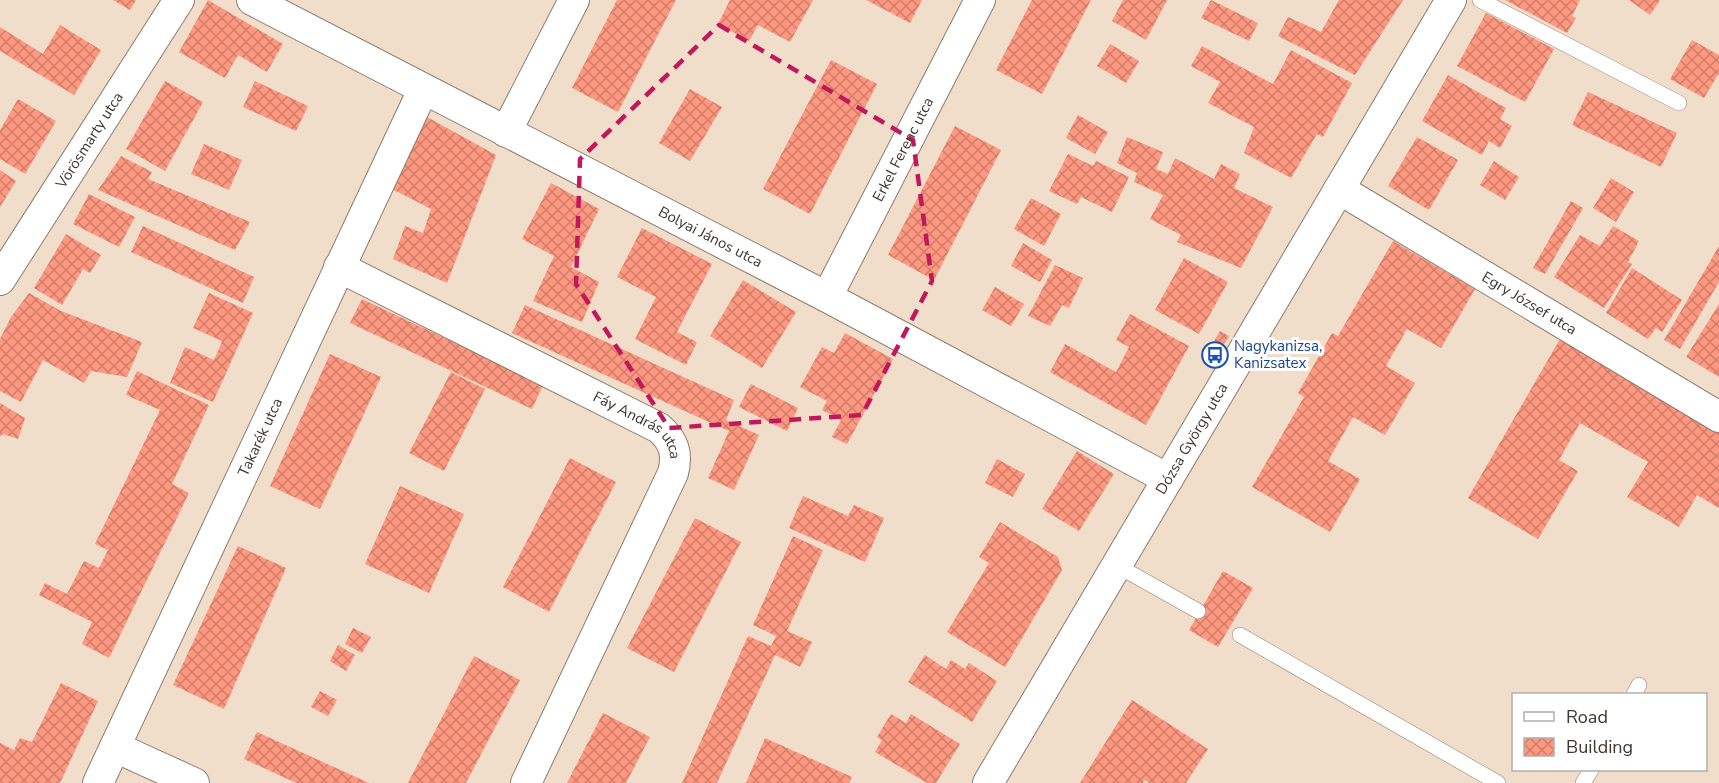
<svg xmlns="http://www.w3.org/2000/svg" width="1719" height="783" font-family="'Nunito Sans',sans-serif">
  <style>
    .building { fill: url(#building-cross-hatch) }
    .lines { fill: none; stroke-linecap: round; stroke-linejoin: round }
    .service-casing { stroke: #8e7d6b; stroke-width: 16 }
    .minor-casing { stroke: #8e7d6b; stroke-width: 32 }
    .service { stroke: #fff; stroke-width: 15 }
    .minor { stroke: #fff; stroke-width: 30 }
    .marked { fill: none; stroke: #c2185b; stroke-width: 4.5; stroke-dasharray: 12 8; stroke-linejoin: round }
    .labels { text-anchor: middle; dominant-baseline: central; stroke-width: 6; stroke-linejoin: round; paint-order: stroke }
    .street-label { font-size: 15px; fill: #3e372f; stroke: #fff }
    .transit-label { font-size: 15px; fill: #164399; stroke: #fff; text-anchor: start }
  </style>
  <defs>
    <pattern id="building-cross-hatch" width="8" height="8" patternUnits="userSpaceOnUse" patternTransform="scale(1.5)"><rect width="8" height="8" fill="#ff9881"/><path d="M0 0l8 8M0 8l8-8" fill="none" stroke="#d07d6a"/></pattern>
  </defs>
  <rect width="100%" height="100%" fill="#f0deca"/>
  <g class="building">
    <path d="M113,0h23l-6,10z"/>
    <path d="M208,0l75,44 -16,28 -29,-17 -13,23 -46,-26z"/>
    <path d="M617,0h59l-58,112 -46,-24z"/>
    <path d="M730,0h83l-23,42 -32,-17 -9,16 -31,-17z"/>
    <path d="M866,0h56l-12,23z"/>
    <path d="M1032,0h59l-49,94 -46,-24z"/>
    <path d="M1123,0h44l-21,40 -34,-19z"/>
    <path d="M1211,0l47,23 -9,18 -48,-23z"/>
    <path d="M1339,0h64l-48,75 -77,-39 10,-19 33,15z"/>
    <path d="M1505,0h75l-8,16 4,2 -9,15z"/>
    <path d="M1629,0h31l-10,15z"/>
    <path d="M1486,13l68,36 -29,53 -68,-36z"/>
    <path d="M60,25l41,25 -27,45 -74,-44v-24l43,27z"/>
    <path d="M1692,40l27,15v18l-15,25 -34,-19z"/>
    <path d="M1110,44l29,17 -13,22 -29,-17z"/>
    <path d="M1202,46l71,38 18,-34 61,33 -29,54 -6,-3 -26,44 -47,-25 10,-26 -46,-24 12,-21 -29,-16z"/>
    <path d="M831,60l46,24 -67,130 -47,-25z"/>
    <path d="M1448,75l58,33 -6,11 12,7 -12,22 -11,-7 -7,14 -60,-34z"/>
    <path d="M165,81l38,21 -38,69 -39,-22z"/>
    <path d="M255,81l53,25 -12,25 -53,-24z"/>
    <path d="M690,89l32,18 -32,54 -31,-18z"/>
    <path d="M1588,92l89,41 -16,34 -89,-42z"/>
    <path d="M18,99l38,22 -31,53 -25,-15v-29z"/>
    <path d="M1078,115l30,17 -13,22 -29,-16z"/>
    <path d="M427,117l69,38 -49,128 -54,-24 12,-33 18,7 8,-24 -39,-20z"/>
    <path d="M955,126l46,24 -67,130 -46,-25z"/>
    <path d="M1127,137l36,15 -7,17 12,5 7,-16 39,21 7,-15 19,10 -6,14 39,19 -32,61 -64,-26 4,-7 -31,-16 13,-24 -29,-13 3,-9 -20,-10z"/>
    <path d="M1417,137l41,23 -29,50 -41,-24z"/>
    <path d="M204,144l38,16 -13,30 -38,-16z"/>
    <path d="M1068,154l25,12 3,-5 33,16 -17,35 -31,-15 -4,7 -28,-13z"/>
    <path d="M121,156l31,16 -4,7 102,43 -15,28 -137,-60z"/>
    <path d="M1494,161l25,16 -14,23 -25,-15z"/>
    <path d="M0,170l16,11 -16,26z"/>
    <path d="M1611,178l23,14 -18,30 -23,-14z"/>
    <path d="M551,183l48,26 -28,58 28,15 -17,40 -49,-21 21,-45 -32,-17z"/>
    <path d="M89,194l46,23 -16,30 -46,-23z"/>
    <path d="M1031,198l30,16 -17,32 -30,-17z"/>
    <path d="M1571,201l12,7 -38,66 -12,-6z"/>
    <path d="M143,226l111,51 -11,26 -112,-51z"/>
    <path d="M1613,226l26,15 -11,21 4,2 -28,44 -50,-31 26,-42 20,11z"/>
    <path d="M642,228l70,36 -35,68 20,10 -11,23 -51,-26 21,-42 -39,-20z"/>
    <path d="M66,234l35,21 -11,18 -7,-4 -21,36 -28,-17z"/>
    <path d="M1393,241l82,48 -34,59 -34,-19 -21,37 29,17 -30,52 -32,-18 -25,44 32,18 -30,53 -78,-45 52,-90 -6,-4 34,-60 6,3z"/>
    <path d="M1023,243l29,17 -12,22 -29,-16z"/>
    <path d="M1719,246v36l-39,67 -16,-9z"/>
    <path d="M1184,258l44,24 -29,52 -44,-24z"/>
    <path d="M1055,265l28,13 -14,30 -7,-3 -12,21 -22,-10z"/>
    <path d="M1632,268l50,32 -20,32 -6,-4 -8,11 -42,-26z"/>
    <path d="M743,280l53,32 -34,56 -52,-32z"/>
    <path d="M995,287l29,17 -13,22 -29,-16z"/>
    <path d="M29,293l32,18 81,31 -15,35 -36,-6 -7,12 -41,-23 -22,42 -21,-11v-52l11,-22z"/>
    <path d="M209,293l44,20 -40,89 -43,-19 15,-36 29,13 4,-9 4,-10 -29,-13z"/>
    <path d="M362,299l181,86 -11,24 -182,-86z"/>
    <path d="M1719,304v73l-33,-20z"/>
    <path d="M525,305l209,95 -8,20 33,15 -25,55 -26,-12 21,-47 -217,-98z"/>
    <path d="M1130,314l59,32 -43,79 -96,-53 15,-28 51,28 13,-25 -13,-7z"/>
    <path d="M1220,331l9,5 -7,12 -9,-5z"/>
    <path d="M845,333l48,26 -46,85 -15,-7 9,-17 -19,-10 5,-9 -27,-14 22,-40 12,6z"/>
    <path d="M1560,339l159,94v75l-22,-13 -18,32 -52,-30 21,-35 -68,-39 -21,37 19,11 -40,68 -70,-41z"/>
    <path d="M330,354l51,23 -61,132 -50,-23z"/>
    <path d="M137,371l72,34 -37,79 17,9 -80,165 -27,-14 10,-22 -53,-27 6,-12 22,11 17,-33 15,7 9,-18 -13,-6 65,-134 -34,-15z"/>
    <path d="M451,372l34,17 -41,82 -35,-18z"/>
    <path d="M751,384l47,24 -11,23 -48,-24z"/>
    <path d="M0,403l25,15 -7,21 -15,-5 -3,3z"/>
    <path d="M1077,451l37,23 -35,57 -37,-22z"/>
    <path d="M570,458l46,24 -67,130 -46,-25z"/>
    <path d="M997,459l28,15 -12,23 -28,-14z"/>
    <path d="M400,486l64,28 -35,79 -64,-29z"/>
    <path d="M803,496l45,20 6,-11 30,13 -19,44 -76,-34z"/>
    <path d="M695,518l46,24 -67,130 -47,-24z"/>
    <path d="M1000,522l58,35 4,13 -57,97 -58,-35 42,-69 -10,-6z"/>
    <path d="M793,536l30,14 -36,81 25,11 -12,25 -25,-12 -58,128h-35l66,-147 23,10 5,-10 -23,-11z"/>
    <path d="M238,546l48,22 -62,141 -51,-24z"/>
    <path d="M1223,571l30,17 -35,59 -29,-17z"/>
    <path d="M353,628l18,9 -9,16 -17,-9z"/>
    <path d="M338,645l17,10 -9,16 -16,-10z"/>
    <path d="M925,655l21,14 5,-9 14,9 4,-6 28,18 -25,41 -64,-40z"/>
    <path d="M474,656l46,24 -54,103h-58z"/>
    <path d="M61,683l37,18 -38,82h-60v-40l14,7 6,-12 12,4z"/>
    <path d="M320,691l17,9 -9,16 -17,-9z"/>
    <path d="M1132,700l76,49 -22,34h-37l-4,-3 -2,3h-63z"/>
    <path d="M603,713l47,24 -24,46h-59z"/>
    <path d="M891,714l15,9 5,-9 49,30 -24,39h-9l-52,-31 7,-12 -5,-3z"/>
    <path d="M257,732l112,51h-73l-52,-24z"/>
    <path d="M765,738l87,39 -3,6h-103z"/>
  </g>
  <g class="lines">
    <g class="service-casing">
      <g id="service">
        <path d="M1480,0l199,103"/>
        <path d="M1116,565l82,46"/>
        <path d="M1240,635l258,148"/>
        <path d="M1634,694l5,-9"/>
        <path d="M1583,783l8,-13"/>
      </g>
    </g>
    <g class="minor-casing">
      <g id="minor">
        <path id="s1" d="M252,0l575,297 341,182"/>
        <path d="M506,132l68,-132"/>
        <path id="s2" d="M1339,189l380,228"/>
        <path id="s3" d="M339,267l320,161c15,13 19,26 14,45l-147,310"/>
        <path id="s4" d="M0,280l179,-280"/>
        <path id="s5" d="M827,297l153,-297"/>
        <path d="M115,747l79,36"/>
        <path id="s6" d="M98,783l325,-693"/>
        <path id="s7" d="M988,783l463,-783"/>
      </g>
    </g>
    <use href="#service" class="service"/>
    <use href="#minor" class="minor"/>
  </g>
  <path class="marked" d="M719,25l194,115 19,141 -70,134 -193,13 -93,-144 4,-125z"/>
  <defs>
    <g id="bus-ring" transform="scale(1.35)"><circle r="9.5" fill="#fff" stroke="#1a4fb4" stroke-width="1.5"/><path d="M-5-6H5V4H4V6H2V4H-2V6H-4V4H-5ZM-3.5-4V0h7V-4ZM-3.5 1.2v1.5H-2V1.2ZM2 1.2v1.5H3.5V1.2Z" fill="#1a4fb4"/></g>
  </defs>
  <g fill-rule="evenodd">
    <use href="#bus-ring" x="1215" y="355"/>
  </g>
  <g class="labels">
    <g class="street-label">
      <text stroke="none"><textPath href="#s4" startOffset="166">Vörösmarty utca</textPath></text>
      <text stroke="none"><textPath href="#s5" startOffset="166">Erkel Ferenc utca</textPath></text>
      <text stroke="none"><textPath href="#s1" startOffset="516">Bolyai János utca</textPath></text>
      <text stroke="none"><textPath href="#s2" startOffset="222">Egry József utca</textPath></text>
      <text stroke="none"><textPath href="#s3" startOffset="340">Fáy András utca</textPath></text>
      <text stroke="none"><textPath href="#s6" startOffset="382">Takarék utca</textPath></text>
      <text stroke="none"><textPath href="#s7" startOffset="400">Dózsa György utca</textPath></text>
    </g>
    <g class="transit-label">
      <text x="1234" y="346">Nagykanizsa,<tspan x="1234" dy="17">Kanizsatex</tspan></text>
    </g>
  </g>
  <rect x="1512" y="693" width="195" height="78" fill="#ffffff" stroke="#b2afac" stroke-width="1.5"/>
  <rect x="1524" y="712" width="30" height="9" fill="#ffffff" stroke="#b2afac" stroke-width="1.5"/>
  <text x="1566" y="723" font-size="18" fill="#3e372f">Road</text>
  <rect x="1524" y="738" width="30" height="18" fill="url(#building-cross-hatch)" stroke="#b2afac" stroke-width="1.5"/>
  <text x="1566" y="753" font-size="18" fill="#3e372f">Building</text>
</svg>
